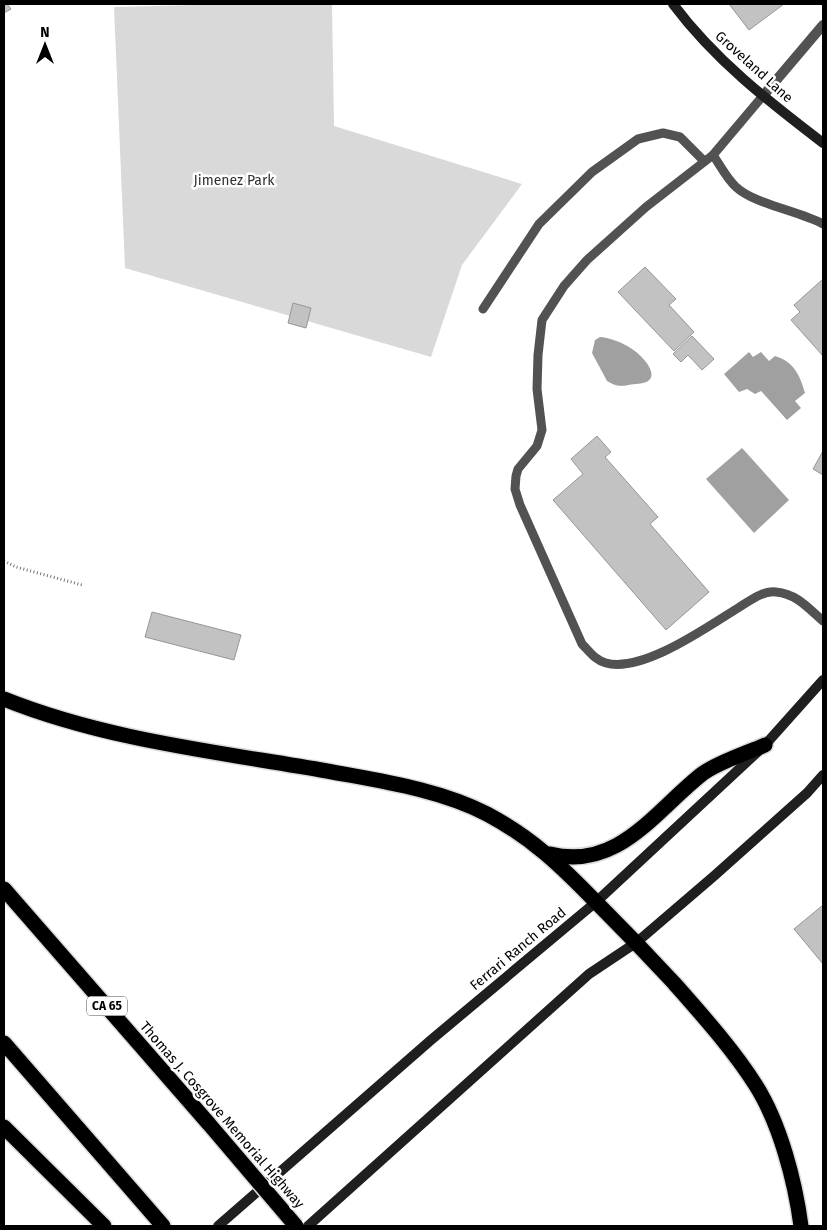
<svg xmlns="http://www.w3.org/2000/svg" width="827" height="1230" font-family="'Fira Sans',sans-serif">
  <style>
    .green { fill: #d9d9d9 }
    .water { fill: #a0a0a0 }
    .building { fill: #c2c2c2; stroke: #969696 }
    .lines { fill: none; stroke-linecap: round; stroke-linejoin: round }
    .motorway-casing { stroke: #dbdbdb; stroke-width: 18 }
    .path { stroke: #747474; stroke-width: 3; stroke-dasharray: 1 2.5; stroke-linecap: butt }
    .service { stroke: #525252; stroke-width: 9 }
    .minor { stroke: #525252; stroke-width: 10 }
    .secondary { stroke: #1f1f1f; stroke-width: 10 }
    .motorway { stroke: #000; stroke-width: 15 }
    .motorway-bridge-casing { stroke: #dbdbdb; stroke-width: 18; stroke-linecap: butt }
    .motorway-bridge { stroke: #000; stroke-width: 15 }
    .labels { text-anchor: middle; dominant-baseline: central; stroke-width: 5; stroke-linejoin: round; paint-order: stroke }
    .shield { fill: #fff; stroke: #4c4c4c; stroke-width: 1 }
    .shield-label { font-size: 12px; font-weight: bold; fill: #000 }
    .street-label { font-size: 14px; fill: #000; stroke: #fff }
    .park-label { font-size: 14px; fill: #303030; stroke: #fff }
  </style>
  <rect width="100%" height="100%" fill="#fff"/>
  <path class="green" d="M236,4h96l2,122 188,58 -60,81 -31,92 -306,-89 -11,-261z"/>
  <g class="water">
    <path d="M600,337c12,1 23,6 32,12 14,9 34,34 4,35 -13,1 -16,5 -29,-3l-15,-28 3,-13z"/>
    <path d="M749,352l4,5 8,-5 8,9 6,-5c19,6 25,19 30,37l-10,8 6,7 -14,12 -26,-29 -6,3 -8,-5 -8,3 -15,-18z"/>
    <path d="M742,448l47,52 -35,33 -48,-54z"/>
  </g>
  <g class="building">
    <path d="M4,4h3l4,5 -7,4z"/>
    <path d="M729,4h55l-35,26z"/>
    <path d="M645,267l31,32 -7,6 25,27 -20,19 -56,-59z"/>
    <path d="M823,279v77l-32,-36 9,-8 -6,-7z"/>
    <path d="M293,303l18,5 -5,20 -18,-5z"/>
    <path d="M692,336l22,23 -12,11 -14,-15 -7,7 -8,-8z"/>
    <path d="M597,436l14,16 -6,5 53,60 -8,7 59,68 -43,38 -113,-130 30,-26 -12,-15z"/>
    <path d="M823,451v24l-10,-6z"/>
    <path d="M152,612l89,23 -7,25 -89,-23z"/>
    <path d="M823,905v59l-29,-35z"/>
  </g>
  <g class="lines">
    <g class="motorway-casing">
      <g id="motorway">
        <path d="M4,699c102,41 215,53 323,72 53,10 111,18 160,43 45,24 73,51 108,87 27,27 53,54 79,82 28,32 58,65 81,101 25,39 40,97 46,142"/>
        <path d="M550,854c68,17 105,-43 152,-80 16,-12 45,-21 63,-29"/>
        <path d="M4,889l205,235"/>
        <path d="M4,1043l159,183"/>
        <path d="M4,1127l100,99"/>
      </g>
    </g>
    <path class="path" d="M4,561l12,6 66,18"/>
    <g class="service">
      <path d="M762,97l-49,58 -67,52 -59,53 -23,26 -22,34 -4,35 -1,34 5,41 -5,16 -19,23 -2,7 -1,13 5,16 62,139c8,8 13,16 24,19 37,10 101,-36 132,-55 10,-6 25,-18 38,-16 21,2 32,16 47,29"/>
      <path d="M713,155c7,10 14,24 23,32 18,17 63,24 87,37"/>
      <path d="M483,309l56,-85 53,-52 46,-33 25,-6 17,4 24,24"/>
    </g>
    <path class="minor" d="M762,97l61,-72"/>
    <g class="secondary">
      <path d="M673,4c42,56 95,97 150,139"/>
      <path d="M218,1226l213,-186 165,-138 169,-157 58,-65"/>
      <path d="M308,1226l281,-252 48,-32 77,-66 93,-83 16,-18"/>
    </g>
    <use href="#motorway" class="motorway"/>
    <g class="motorway-bridge-casing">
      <path id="motorway-bridge" d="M209,1124l87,102"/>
    </g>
    <use href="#motorway-bridge" class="motorway-bridge"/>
  </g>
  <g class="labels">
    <rect class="shield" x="87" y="996.5" width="40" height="19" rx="4"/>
    <g class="shield-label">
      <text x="107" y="1006">CA 65</text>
    </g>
    <g class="street-label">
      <text transform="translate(754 67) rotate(42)">Groveland Lane</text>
      <text transform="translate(518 949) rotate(-40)">Ferrari Ranch Road</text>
      <text transform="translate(222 1115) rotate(49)">Thomas J. Cosgrove Memorial Highway</text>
    </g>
    <g class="park-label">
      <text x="234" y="180">Jimenez Park</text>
    </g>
  </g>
  <rect width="827" height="1230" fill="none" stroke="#000000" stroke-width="10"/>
  <g transform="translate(45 45)" stroke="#ffffff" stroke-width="4" paint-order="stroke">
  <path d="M0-4L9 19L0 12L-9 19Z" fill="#000000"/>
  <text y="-8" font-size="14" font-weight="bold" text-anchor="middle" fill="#000000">N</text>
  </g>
</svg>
